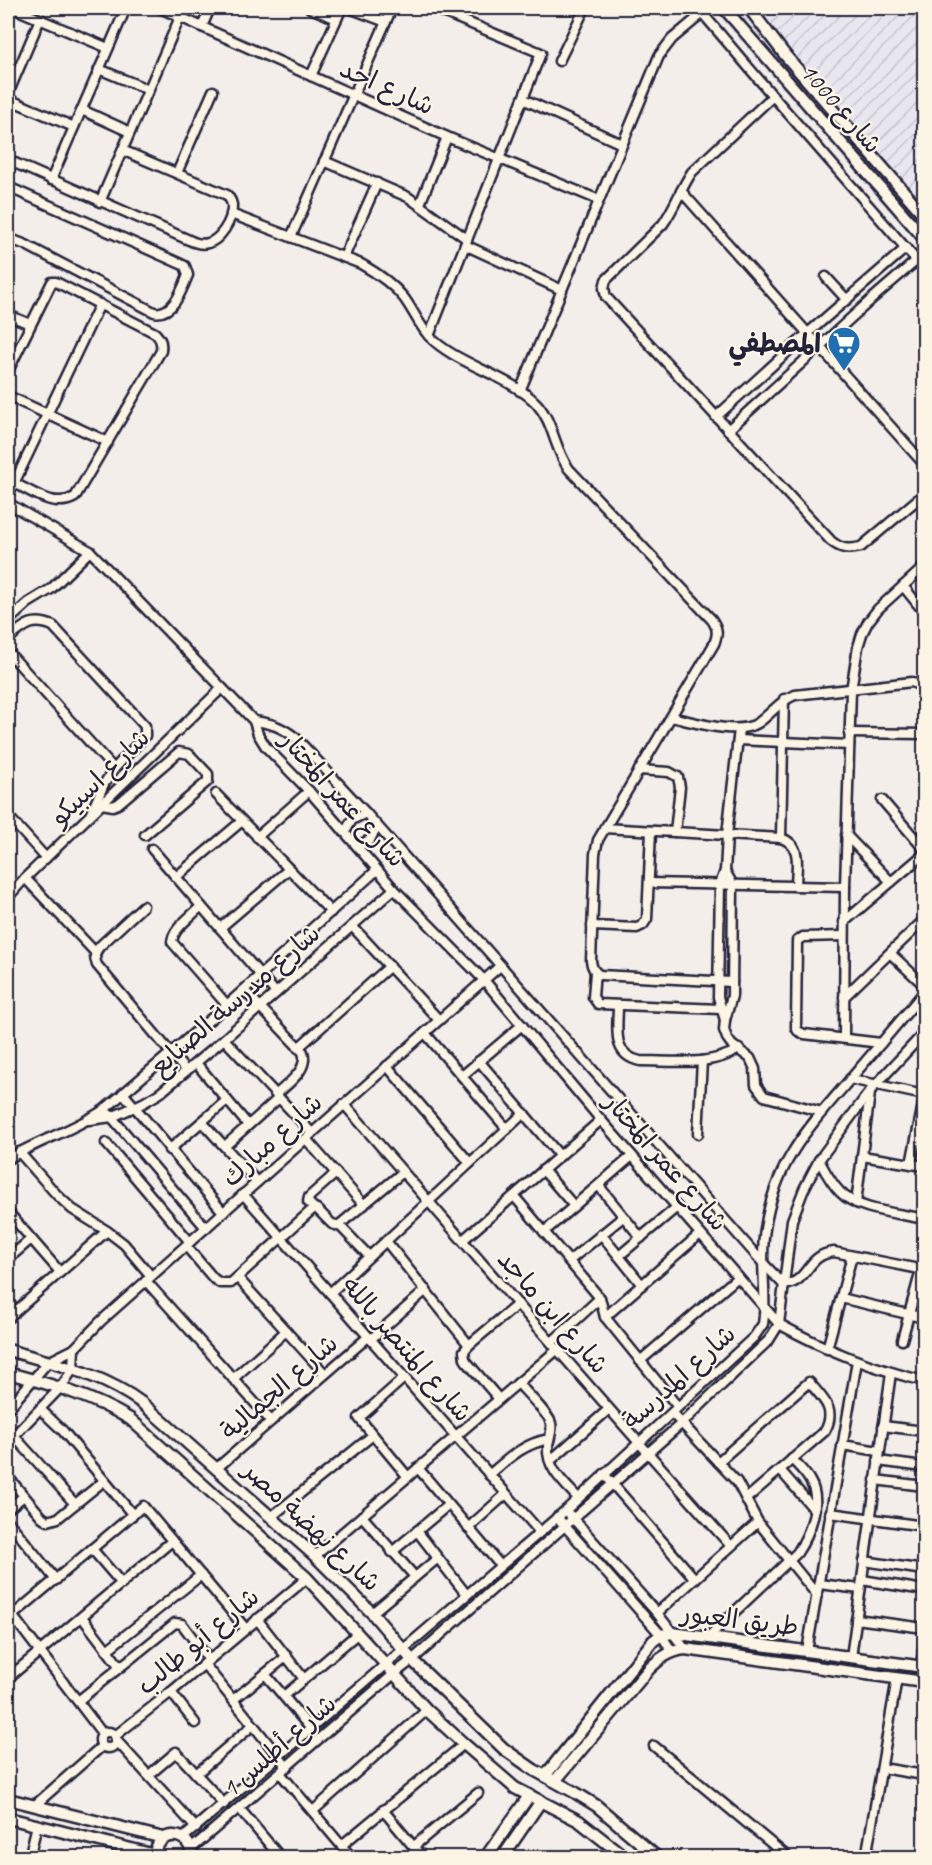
<svg xmlns="http://www.w3.org/2000/svg" width="932" height="1865" font-family="Caveat,'Playpen Sans Arabic',sans-serif">
  <style>
    .industrial { fill: url(#industrial-furrows) }
    .lines { fill: none; stroke-linecap: round; stroke-linejoin: round }
    .minor-casing { stroke: #22223b; stroke-width: 13 }
    .tertiary-casing { stroke: #22223b; stroke-width: 15 }
    .minor { stroke: #fcf5e5; stroke-width: 8 }
    .tertiary { stroke: #fcf5e5; stroke-width: 10 }
    .labels { text-anchor: middle; dominant-baseline: central; stroke-width: 4.5; stroke-linejoin: round; paint-order: stroke }
    .street-label { font-size: 26px; fill: #22223b; stroke: #fcf5e5 }
    .poi-label { font-size: 26px; font-weight: bold; fill: #22223b; stroke: #fcf5e5; text-anchor: end }
  </style>
  <defs>
    <pattern id="industrial-furrows" width="10" height="10" patternUnits="userSpaceOnUse" patternTransform="scale(1.5)"><rect width="10" height="10" fill="#e8e6ef"/><path d="M-1 1l2-2M0 10L10 0M9 11l2-2" fill="none" stroke="#c7c5ce"/></pattern>
  </defs>
  <rect width="100%" height="100%" fill="#f3eeea"/>
  <filter id="ink" filterUnits="userSpaceOnUse"><feTurbulence type="fractalNoise" baseFrequency=".0167" numOctaves="2"/><feDisplacementMap in="SourceGraphic" scale="12" xChannelSelector="R" yChannelSelector="G"/><feConvolveMatrix kernelMatrix="1 2 1 2 8 2 1 2 1" color-interpolation-filters="sRGB"/></filter>
  <g filter="url(#ink)">
    <path class="industrial" d="M712,8h212v243l-110,-126z"/>
    <g class="lines">
      <g class="minor-casing">
        <g id="minor">
          <path d="M13,8l95,40"/>
          <path d="M160,8l287,129 152,63"/>
          <path d="M310,8l27,11"/>
          <path d="M349,8l37,14"/>
          <path d="M698,8l75,88 151,173"/>
          <path d="M202,27l8,-19"/>
          <path d="M559,61l26,-53"/>
          <path d="M99,69l50,21"/>
          <path d="M311,76l29,-64 4,-4"/>
          <path d="M8,94l32,-75"/>
          <path d="M773,96l-81,76c-11,16 -17,35 -29,52l-57,56 -2,8 2,9 225,244c10,8 17,9 30,6l63,-53"/>
          <path d="M8,99l66,28"/>
          <path d="M523,99l99,45"/>
          <path d="M82,110l48,22"/>
          <path d="M8,160l181,80c6,3 12,5 19,3 12,-3 24,-22 24,-35 1,-5 -2,-9 -5,-13l-105,-45"/>
          <path d="M324,161l84,36 59,42"/>
          <path d="M177,173l36,-82"/>
          <path d="M51,180l75,-172"/>
          <path d="M8,187l173,77 4,2 3,9c-6,15 -15,41 -34,37l-128,-67 -18,-7"/>
          <path d="M681,191l243,273"/>
          <path d="M100,202l80,-185"/>
          <path d="M420,204l27,-67"/>
          <path d="M231,214l130,50c16,9 31,19 43,34 9,12 15,27 25,38 26,28 82,40 108,68 17,19 17,45 32,65l143,151c6,9 6,14 2,24l-116,196 -3,14 -4,107c1,7 3,11 9,14l132,7"/>
          <path d="M291,237l101,-229"/>
          <path d="M465,245l97,45"/>
          <path d="M344,257l33,-74"/>
          <path d="M826,277l21,23"/>
          <path d="M8,315l22,9"/>
          <path d="M429,336l112,-283 -108,-45"/>
          <path d="M8,371l44,-89h4l99,51c6,6 7,10 6,18l-86,146c-21,12 -42,-5 -61,-14"/>
          <path d="M520,391l139,-335 13,-17 31,-26"/>
          <path d="M8,396l100,46"/>
          <path d="M716,417l92,-84 98,-85"/>
          <path d="M728,430l145,-132 44,-38"/>
          <path d="M8,496l92,-192"/>
          <path d="M8,503l82,48 164,170 4,13 8,13 43,44 85,98 90,91 117,140 178,204c49,27 92,44 145,57"/>
          <path d="M903,586l21,26"/>
          <path d="M8,621l20,-18 23,-14 39,-38"/>
          <path d="M8,639c16,-13 24,-22 45,-13l92,100v10l-31,33 -10,15 -13,29"/>
          <path d="M8,652l106,117"/>
          <path d="M671,717c23,5 67,19 87,6 13,-9 21,-22 37,-28l117,-13 9,4 3,3"/>
          <path d="M254,721c17,2 28,6 42,17l70,75 397,450 21,22c27,-4 21,-30 50,-33l90,18"/>
          <path d="M849,733l75,1"/>
          <path d="M738,740l111,5"/>
          <path d="M639,770l30,2 9,5 2,10 -5,45"/>
          <path d="M216,794l115,118"/>
          <path d="M882,800l42,49"/>
          <path d="M102,804l11,2 5,-2 61,-52 10,2 19,20v7l-63,54"/>
          <path d="M8,816l38,42"/>
          <path d="M604,828l177,10c22,7 15,29 15,48"/>
          <path d="M345,832l7,-12 14,-7"/>
          <path d="M846,835l45,47"/>
          <path d="M257,837l52,-46"/>
          <path d="M781,838l3,-139"/>
          <path d="M357,846l13,-6 7,-14"/>
          <path d="M152,849l124,144"/>
          <path d="M725,871l8,14 -1,111 -7,24 -1,10 3,8 5,7 18,13 5,11 1,16 8,11 58,16"/>
          <path d="M176,877l66,-56"/>
          <path d="M25,878l70,74"/>
          <path d="M649,883l196,4"/>
          <path d="M8,897l17,-19 197,-190"/>
          <path d="M143,906l-43,40c-6,7 -6,11 -3,19l89,106"/>
          <path d="M201,906c-9,10 -28,22 -29,36l55,63"/>
          <path d="M844,922l80,-68"/>
          <path d="M352,926l87,94"/>
          <path d="M592,926l45,2 6,-3 4,-6 4,-88"/>
          <path d="M220,928l69,-59"/>
          <path d="M844,936l-41,1 -6,4 -1,87 2,3 6,3 77,9"/>
          <path d="M890,953l34,32"/>
          <path d="M595,972l-2,25 5,7 122,5"/>
          <path d="M244,990l59,62c6,18 -15,31 -27,43"/>
          <path d="M844,997l80,-77"/>
          <path d="M618,1006c0,22 -7,49 22,55 33,0 70,6 99,-12"/>
          <path d="M725,1020l-7,-23 2,-113 5,-13 2,-36 12,-106"/>
          <path d="M425,1033l82,96"/>
          <path d="M844,1038l1,-151 6,-197 7,-43 4,-13 6,-12 10,-13 46,-42"/>
          <path d="M224,1039l88,94"/>
          <path d="M298,1048l92,-82"/>
          <path d="M479,1061l81,95"/>
          <path d="M196,1063l52,62"/>
          <path d="M387,1066l83,97"/>
          <path d="M462,1076l60,-51"/>
          <path d="M850,1079l74,16"/>
          <path d="M123,1093l100,119"/>
          <path d="M344,1104c129,148 256,297 387,442"/>
          <path d="M109,1114l97,114"/>
          <path d="M90,1120l22,-3 31,-14 17,-10 64,-54 170,-150"/>
          <path d="M202,1122l55,60"/>
          <path d="M698,1134l4,-73"/>
          <path d="M306,1139l58,66"/>
          <path d="M106,1143l84,99"/>
          <path d="M225,1146l54,-48"/>
          <path d="M169,1150l58,-50"/>
          <path d="M19,1152l38,43 15,14 35,22 17,13 27,32"/>
          <path d="M862,1156l62,10"/>
          <path d="M8,1159c31,-19 67,-29 97,-50l122,-104 150,-135"/>
          <path d="M819,1160c6,11 12,23 21,32 18,19 59,21 84,27"/>
          <path d="M911,1164l13,-65"/>
          <path d="M543,1170l31,36"/>
          <path d="M599,1186l42,52"/>
          <path d="M243,1194l297,338"/>
          <path d="M514,1196l86,102 5,19 73,90"/>
          <path d="M856,1203l14,-110"/>
          <path d="M314,1208l-6,-6 1,-5 27,-24"/>
          <path d="M8,1212l52,60"/>
          <path d="M338,1226l65,-54"/>
          <path d="M544,1232l88,-76"/>
          <path d="M601,1234l41,51"/>
          <path d="M463,1240l138,-120"/>
          <path d="M386,1241l83,104"/>
          <path d="M186,1246l28,33 6,4h11l83,-75 3,1 15,15 8,2 29,30"/>
          <path d="M619,1256l58,-49"/>
          <path d="M8,1259l23,-20"/>
          <path d="M569,1261l54,-44"/>
          <path d="M238,1278l87,96"/>
          <path d="M146,1281l125,140"/>
          <path d="M330,1293l194,-180"/>
          <path d="M841,1298l83,20"/>
          <path d="M605,1317l95,-83"/>
          <path d="M8,1318l99,-87"/>
          <path d="M371,1339l55,-49"/>
          <path d="M902,1340l19,-70"/>
          <path d="M552,1342l48,-44"/>
          <path d="M827,1349l25,-93"/>
          <path d="M640,1361l98,-84"/>
          <path d="M404,1378l-45,40 49,59"/>
          <path d="M233,1379l53,-48"/>
          <path d="M518,1383c6,7 32,33 33,40 2,7 -2,16 -3,23 -2,22 16,37 30,52"/>
          <path d="M499,1399l-32,-37 -2,-3 -1,-8 5,-6 49,-41"/>
          <path d="M8,1409l40,-47 26,-13 27,-28 45,-40 354,-315"/>
          <path d="M40,1409l23,22 70,84"/>
          <path d="M672,1413l65,69 21,40 59,73"/>
          <path d="M883,1426l41,5"/>
          <path d="M14,1436l61,68"/>
          <path d="M8,1442l53,-55 12,-18 1,-20"/>
          <path d="M842,1445l37,6"/>
          <path d="M550,1461l59,-52"/>
          <path d="M878,1461l46,6"/>
          <path d="M718,1462l91,-80c14,17 28,27 16,49l-79,68"/>
          <path d="M217,1468l151,-131"/>
          <path d="M418,1468l82,97"/>
          <path d="M780,1470l34,39"/>
          <path d="M604,1474l91,105"/>
          <path d="M489,1475c20,-17 34,-31 60,-36"/>
          <path d="M8,1477l34,40 6,4 10,-3 47,-38"/>
          <path d="M875,1480l49,6"/>
          <path d="M8,1509l16,-13"/>
          <path d="M830,1513l94,13"/>
          <path d="M570,1515l87,98 28,36"/>
          <path d="M362,1516l53,61"/>
          <path d="M271,1517l102,-82"/>
          <path d="M557,1517l104,118 11,16"/>
          <path d="M8,1521l48,59"/>
          <path d="M468,1528l38,-34"/>
          <path d="M417,1531l49,63"/>
          <path d="M92,1549l30,35"/>
          <path d="M392,1552l56,-47"/>
          <path d="M315,1556l243,-207"/>
          <path d="M864,1561l60,9"/>
          <path d="M862,1580l62,10"/>
          <path d="M819,1584l41,5"/>
          <path d="M8,1610l94,123"/>
          <path d="M372,1613l66,-55"/>
          <path d="M657,1613l101,-91"/>
          <path d="M12,1616l131,-110 103,123"/>
          <path d="M82,1617l38,50"/>
          <path d="M257,1619l47,60"/>
          <path d="M856,1619l68,9"/>
          <path d="M707,1638l90,-85c12,-18 26,-51 13,-72 -4,-8 -12,-15 -18,-22"/>
          <path d="M107,1650l94,-75"/>
          <path d="M807,1651l50,-290"/>
          <path d="M851,1657l40,-284"/>
          <path d="M204,1664l83,103"/>
          <path d="M921,1666l3,-23"/>
          <path d="M265,1674l46,55"/>
          <path d="M8,1678l164,-137"/>
          <path d="M171,1692l24,31"/>
          <path d="M284,1696l73,-62"/>
          <path d="M233,1700l54,-44"/>
          <path d="M78,1701l97,-78 7,1 27,36"/>
          <circle cx="108" cy="1740" r="8"/>
          <path d="M115,1736l56,-44 136,-114"/>
          <path d="M116,1740l80,88"/>
          <path d="M654,1746l135,112"/>
          <path d="M882,1768l42,7"/>
          <path d="M280,1773l72,85"/>
          <path d="M196,1774l57,-49"/>
          <path d="M149,1775l27,-23 48,52"/>
          <path d="M35,1805l67,-59"/>
          <path d="M239,1808l42,50"/>
          <path d="M383,1810l40,48"/>
          <path d="M313,1811l114,-101"/>
          <path d="M183,1838l383,-328 188,-173 9,-13 1,-8c2,-29 -4,-58 1,-87 10,-68 45,-103 88,-153 24,-28 48,-56 71,-84"/>
          <path d="M342,1845l122,-101"/>
          <path d="M414,1846l64,-53"/>
          <path d="M191,1849l203,-175 18,-14 270,-237 87,-83 10,-16 13,-104 12,-31 15,-29 51,-69 54,-58"/>
          <path d="M29,1858l8,-33"/>
          <path d="M866,1858l31,-180"/>
        </g>
      </g>
      <g class="tertiary-casing">
        <g id="tertiary">
          <path d="M724,8l200,230"/>
          <path d="M749,8l36,47 139,160"/>
          <path d="M8,1350c47,14 93,23 134,53l173,153 57,57 40,47 92,89 30,21 42,23 21,13 61,52"/>
          <path d="M8,1373c42,11 84,23 122,46l177,159 120,132 37,34 51,44 64,33 47,37"/>
          <path d="M545,1776l108,-135 8,-6 11,-2 252,34"/>
          <path d="M555,1781l94,-112c10,-10 20,-18 36,-20l239,33"/>
          <path d="M8,1799l155,39"/>
          <path d="M8,1818l147,37"/>
          <path d="M155,1858c-1,-30 39,-29 36,0"/>
          <path d="M485,1858l44,-62"/>
          <path d="M502,1858l39,-57"/>
        </g>
      </g>
      <use href="#minor" class="minor"/>
      <use href="#tertiary" class="tertiary"/>
    </g>
  </g>
  <defs>
    <g id="supermarket-pin" transform="scale(1.725)"><path d="M0 17L-7.5 6A9.5 9.5 0 1 1 7.5 6Z" fill="#1f6fb2" stroke="#fcf5e5"/><path d="M-6-5.5h2.5l.6 2H6L4.5 2H-2.5L-4.4-4H-6ZM-1.5 3.2a1.3 1.3 0 1 0 .1 0ZM3 3.2a1.3 1.3 0 1 0 .1 0Z" fill="#fff"/></g>
  </defs>
  <g fill-rule="evenodd">
    <use href="#supermarket-pin" x="844" y="343"/>
  </g>
  <g class="labels">
    <g class="street-label">
      <text transform="translate(387 87) rotate(24)">شارع احد</text>
      <text transform="translate(841 108) rotate(49)">شارع 1000</text>
      <text transform="translate(100 777) rotate(-44)">شارع اسبيكو</text>
      <text transform="translate(343 799) rotate(48)">شارع عمر المختار</text>
      <text transform="translate(235 1000) rotate(-41)">شارع مدرسة الصنايع</text>
      <text transform="translate(272 1140) rotate(-42)">شارع مبارك</text>
      <text transform="translate(666 1162) rotate(49)">شارع عمر المختار</text>
      <text transform="translate(553 1312) rotate(49)">شارع ابن ماجد</text>
      <text transform="translate(407 1349) rotate(49)">شارع المنتصر بالله</text>
      <text transform="translate(679 1377) rotate(-42)">شارع المدرسة</text>
      <text transform="translate(279 1387) rotate(-41)">شارع الجمالية</text>
      <text transform="translate(312 1526) rotate(43)">شارع نهضة مصر</text>
      <text transform="translate(740 1620) rotate(7)">طريق العبور</text>
      <text transform="translate(198 1641) rotate(-40)">شارع أبو طالب</text>
      <text transform="translate(279 1746) rotate(-41)">شارع أطلس 1</text>
    </g>
    <g class="poi-label">
      <text x="821" y="343">المصطفي</text>
    </g>
  </g>
  <rect width="932" height="1865" fill="none" stroke="#fcf5e5" stroke-width="30"/>
  <rect x="15" y="15" width="902" height="1835" fill="none" stroke="#22223b" stroke-width="2" filter="url(#ink)"/>
</svg>
